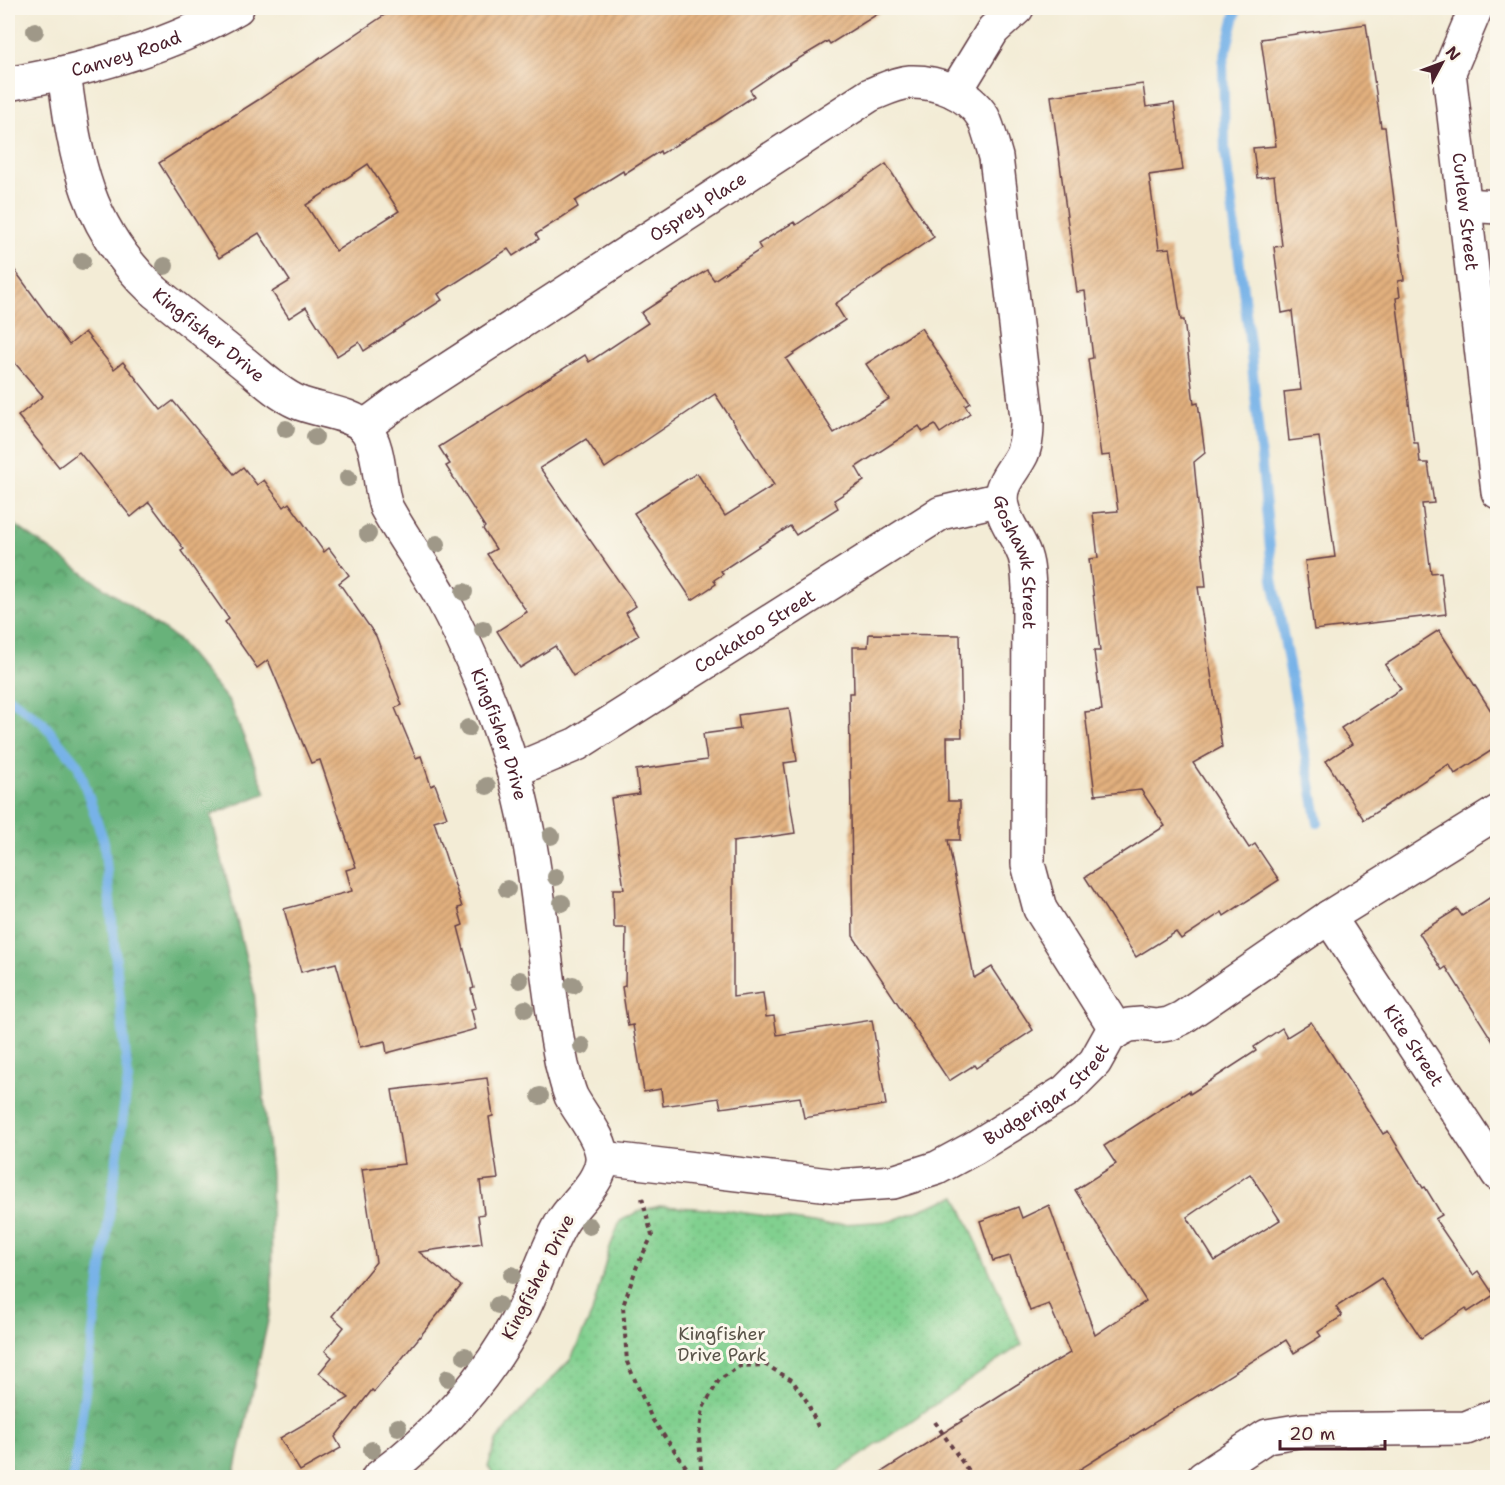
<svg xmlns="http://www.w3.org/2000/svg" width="1505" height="1485" font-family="'Shantell Sans',sans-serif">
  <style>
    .green { fill: url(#green-dots); stroke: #66785d; stroke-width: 1.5 }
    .forest { fill: url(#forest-crowns); stroke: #596852; stroke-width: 1.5 }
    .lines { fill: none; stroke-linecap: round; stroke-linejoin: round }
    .stream { stroke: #77b2e8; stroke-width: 10 }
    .building { fill: url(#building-hatch); fill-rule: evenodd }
    .minor-casing { stroke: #633e45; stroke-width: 36 }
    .path { stroke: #633e45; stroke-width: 4; stroke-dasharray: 4.5 4.5; stroke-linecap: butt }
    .minor { stroke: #fff; stroke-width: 33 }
    .tree { fill: #9f9888 }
    .labels { text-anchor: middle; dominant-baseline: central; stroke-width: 6; stroke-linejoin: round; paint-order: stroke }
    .street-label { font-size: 18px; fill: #4a1f2b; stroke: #fbf7ec }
    .park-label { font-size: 18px; fill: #5a5449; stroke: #fbf7ec }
  </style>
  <defs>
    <pattern id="green-dots" width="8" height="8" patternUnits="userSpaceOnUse" patternTransform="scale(1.5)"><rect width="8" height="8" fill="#81d08f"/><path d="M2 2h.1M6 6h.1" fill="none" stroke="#71b27c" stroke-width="1.8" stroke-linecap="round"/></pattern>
    <pattern id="forest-crowns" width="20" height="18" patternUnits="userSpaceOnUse" patternTransform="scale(1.5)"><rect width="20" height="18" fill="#68b27a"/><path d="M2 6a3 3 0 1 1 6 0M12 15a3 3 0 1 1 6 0" fill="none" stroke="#589064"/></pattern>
    <pattern id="building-hatch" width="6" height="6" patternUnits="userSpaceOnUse" patternTransform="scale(1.5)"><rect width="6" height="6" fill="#e2b07e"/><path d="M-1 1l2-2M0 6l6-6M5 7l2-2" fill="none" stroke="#b98f67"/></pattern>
  </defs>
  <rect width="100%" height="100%" fill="#fbf7ec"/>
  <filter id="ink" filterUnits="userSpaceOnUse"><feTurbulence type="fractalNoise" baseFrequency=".0167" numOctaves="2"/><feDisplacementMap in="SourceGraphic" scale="12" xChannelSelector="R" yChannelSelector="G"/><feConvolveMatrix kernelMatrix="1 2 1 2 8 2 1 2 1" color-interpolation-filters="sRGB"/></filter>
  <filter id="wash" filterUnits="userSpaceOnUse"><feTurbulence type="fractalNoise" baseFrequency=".008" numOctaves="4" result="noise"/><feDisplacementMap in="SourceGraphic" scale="24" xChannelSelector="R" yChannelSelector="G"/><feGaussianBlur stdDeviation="1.35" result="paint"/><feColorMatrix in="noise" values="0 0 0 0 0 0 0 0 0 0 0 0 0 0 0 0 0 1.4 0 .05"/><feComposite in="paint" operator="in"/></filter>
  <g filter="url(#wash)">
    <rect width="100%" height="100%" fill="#f3ecd6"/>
    <path class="green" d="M956,1196l66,148 -192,133 -334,1 -8,-11 8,-26 35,-41 40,-41 21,-46 17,-63 11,-29 19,-10 21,-5 65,4 101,15 65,-4z"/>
    <path class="forest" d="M8,520l169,119 53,64 36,90 -55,22 43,176 17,183 1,128 -38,175h-226z"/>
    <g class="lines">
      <g class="stream">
        <path d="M1237,8l-14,55 2,87 25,194 23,235 45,244"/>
        <path d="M8,697l34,25 36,43 26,77 24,237 -55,399"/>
      </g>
    </g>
    <g id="blocks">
      <g class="building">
        <path d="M395,8h492l-57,36 -2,-3 -50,30 -28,19 4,6 -38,25 -55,33 -1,-3 -36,23 -1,-3 -48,30 3,6 -42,27 3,5 -26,17 -5,-7 -70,45 4,6 -78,51 -5,-9 -22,14 -31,-49 -17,11 -17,-26 18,-11 -31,-48 -40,25 -60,-95 99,-63zM368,164l31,47 -63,40 -30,-46z"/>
        <path d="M1366,24l15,103h4l19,153 -6,1 2,16 -4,1 18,145h4l2,20h8l6,40 -12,1 9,69 10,-1 5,42 -132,16 -9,-69 30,-4 -16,-120 -30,4 -5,-49 17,-2 -9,-79 -10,2 -8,-66 8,-1 -8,-70 -17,2 -4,-30 23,-2 -15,-107z"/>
        <path d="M1143,84l3,23 28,-4 9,67 -34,5 10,74 11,-1 11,72h3l10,84 4,-1 7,50 -11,9 12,125h-8l24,160 -29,16 56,85 6,-4 24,36 -55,36 -2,-4 -41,27 -5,-7 -40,25 -51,-80 80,-51 -24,-36 -46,5 -10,-83 17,-2 -8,-59h6l-11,-92 9,-1 -5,-45 25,-2 -8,-56 -9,1 -13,-97 5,-1 -8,-67 -8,1 -26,-196z"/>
        <path d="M886,164l48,73 -99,67 10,16 -59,39 48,74 55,-34 -23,-35 55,-36 49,74 -5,3 5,8 -30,20 -5,-8 -12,7 -4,-6 -63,41 8,14 -30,19 4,8 -42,27 -6,-9 -69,45 2,3 -9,6 2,4 -24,16 -58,-87 63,-40 28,43 49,-31 -59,-91 -110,74 -19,-29 -46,29 96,138 -10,7 13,22 -66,41 -18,-30 -35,22 -23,-37 30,-19 -40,-58 9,-5 -13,-20 2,-2 -39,-61 4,-2 -11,-17 146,-92 4,7 59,-39 -7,-10 66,-43 7,10 47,-31 -3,-5 36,-22 2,3z"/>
        <path d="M8,261l61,84 16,-13 29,37 9,-7 38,48 12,-9 61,73 9,-7 14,18 7,-5 20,27 5,-4 35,49 5,-4 20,27 -10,8 37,53 26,69 -7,3 21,50 5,-2 10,30 4,-2 12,33 -13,4 28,86 -4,1 5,17 -5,2 16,61 -3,1 5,19 -5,1 5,20 -89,24 -2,-12 -25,6 -24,-84 -35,9 -17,-63 68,-18 -6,-21 10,-3 -36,-107 -9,3 -43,-103 -11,8 -32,-46 4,-3 -48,-68 3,-2 -35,-47 -18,15 -52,-65 -20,15 -41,-51 25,-20 -35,-41z"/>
        <path d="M1439,630l58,90v27l-42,27 -6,-10 -85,56 -38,-59 26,-17 -11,-16 60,-39 -16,-24z"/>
        <path d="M869,634l91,1 2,102h-15l1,64h12v39h-12l26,138 18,-11 41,63 -57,38 -2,-3 -25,16 -96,-145 -4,-243h5l-1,-46h15z"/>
        <path d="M789,708l8,53 -13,2 11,70 -62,9v155l30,-4 3,24 8,-1 3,19 95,-15 14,85 -82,13 -4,-21 -79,11 -2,-10 -56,8 -2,-17 -17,3 -11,-67 -5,1 -6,-39 3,-1 1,-58h-12l-1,-39h11l-13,-91 28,-4 -3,-24 71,-10 -4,-26 37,-5 -2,-14z"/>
        <path d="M1497,893v155l-51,-81 -4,3 -23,-37 38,-24 5,7z"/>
        <path d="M1311,1022l72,112 5,-3 35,57 2,-1 17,28 -7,4 38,56 5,-4 16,24 -26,17 -2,-4 -45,30 -40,-60 -45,29 6,9 -24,16 3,4 -27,17 -8,-13 -220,138h-194l90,-57 -1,-1 55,-35 54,-32 -21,-49 -19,7 -20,-55 -17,5 -13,-40 38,-14 4,11 27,-13 46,130 51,-34 -71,-111 41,-26 -12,-18 85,-55 1,3 66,-43 -2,-4 28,-19 5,9zM1250,1174l30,46 -65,41 -28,-44z"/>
        <path d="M487,1078l6,38 -4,1 9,62 -18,2 4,33 -6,1 4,28 -63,9 42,34 -66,81 -21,25 -2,-2 -37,47 6,11 -41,23 -20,-33 69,-40 -30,-25 13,-16 -7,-6 19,-24 -12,-11 44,-54 -14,-93 42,-5 -12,-74z"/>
      </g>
    </g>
  </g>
  <g filter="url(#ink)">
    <use href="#blocks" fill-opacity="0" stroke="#633e45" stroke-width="1.5"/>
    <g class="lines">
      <g class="minor-casing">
        <g id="minor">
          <path id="s1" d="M1476,8l-27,64 49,420"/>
          <path id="s2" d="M64,73c12,89 22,154 91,219 30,24 60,48 90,72 16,13 32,29 52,38 19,9 54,10 68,26 16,20 13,55 21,79 17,31 38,59 55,89 28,52 56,120 73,177 27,95 28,195 48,292 3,11 5,21 9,31 9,18 33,44 31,64 -2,24 -29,43 -41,64 -16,28 -25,61 -40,90 -33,64 -84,121 -143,164"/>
          <path id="s3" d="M8,84c78,-14 160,-36 229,-76"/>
          <path d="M955,92l38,-62 24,-22"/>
          <path d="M1464,205l34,2"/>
          <path id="s4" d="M364,427l35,-26 471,-306c13,-5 26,-12 40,-13 27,-1 58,11 73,35 6,12 9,27 13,40l31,260c0,13 0,25 -5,37 -7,15 -22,28 -21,46 1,17 13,32 20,47 7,13 7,26 8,41l-1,276 12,45 77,122"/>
          <path id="s5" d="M513,771l64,-27 364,-231 60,-14"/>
          <path id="s6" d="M1329,917l169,257"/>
          <path id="s7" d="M603,1158l235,28 55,-4 44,-14 37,-20 92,-57 29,-29 14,-25 8,-6 12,-6 12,-1 15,2 13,-2 13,-6 147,-101 169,-105"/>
          <path d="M1203,1478l64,-42 36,-6 163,-2 32,-13"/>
        </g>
      </g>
      <g class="path">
        <path d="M642,1198l10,38 -15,30 -14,40 4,56 25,57 42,59"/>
        <path d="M935,1422l38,56"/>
        <path d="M705,1478l-4,-10 -2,-32 4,-28 16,-28 21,-14 26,-1 26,15 14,20 13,29"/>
      </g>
      <use href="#minor" class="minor"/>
    </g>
    <g class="tree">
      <circle cx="35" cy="31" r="9"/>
      <circle cx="82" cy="261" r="9"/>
      <circle cx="165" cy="266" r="9"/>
      <circle cx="286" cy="429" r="9"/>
      <circle cx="315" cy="437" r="9"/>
      <circle cx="348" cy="478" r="9"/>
      <circle cx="368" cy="534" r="9"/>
      <circle cx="437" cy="544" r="9"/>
      <circle cx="464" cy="592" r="9"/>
      <circle cx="483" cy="629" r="9"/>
      <circle cx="468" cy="728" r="9"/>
      <circle cx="487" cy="786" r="9"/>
      <circle cx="551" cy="836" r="9"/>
      <circle cx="556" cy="877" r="9"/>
      <circle cx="507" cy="889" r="9"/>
      <circle cx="562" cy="903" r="9"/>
      <circle cx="520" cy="980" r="9"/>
      <circle cx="573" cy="985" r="9"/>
      <circle cx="525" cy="1009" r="9"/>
      <circle cx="582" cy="1046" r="9"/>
      <circle cx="540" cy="1096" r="9"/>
      <circle cx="589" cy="1226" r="9"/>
      <circle cx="512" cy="1275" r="9"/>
      <circle cx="498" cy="1305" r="9"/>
      <circle cx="465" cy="1356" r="9"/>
      <circle cx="448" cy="1378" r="9"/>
      <circle cx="398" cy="1427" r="9"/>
      <circle cx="372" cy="1450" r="9"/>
    </g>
  </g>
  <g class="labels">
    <g class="street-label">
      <text stroke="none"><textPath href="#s3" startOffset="122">Canvey Road</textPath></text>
      <text stroke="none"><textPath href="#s4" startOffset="400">Osprey Place</textPath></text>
      <text stroke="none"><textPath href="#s1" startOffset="210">Curlew Street</textPath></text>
      <text stroke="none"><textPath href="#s2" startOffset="312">Kingfisher Drive</textPath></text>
      <text stroke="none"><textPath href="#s4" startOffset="1190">Goshawk Street</textPath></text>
      <text stroke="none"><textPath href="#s5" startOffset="280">Cockatoo Street</textPath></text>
      <text stroke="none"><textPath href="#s2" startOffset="834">Kingfisher Drive</textPath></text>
      <text stroke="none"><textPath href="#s6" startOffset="154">Kite Street</textPath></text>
      <text stroke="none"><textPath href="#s7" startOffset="471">Budgerigar Street</textPath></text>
      <text transform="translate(538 1277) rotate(-63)">Kingfisher Drive</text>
    </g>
    <g class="park-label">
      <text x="722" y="1334">Kingfisher<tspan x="722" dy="21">Drive Park</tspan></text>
    </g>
  </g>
  <rect width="1505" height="1485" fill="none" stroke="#fbf7ec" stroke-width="30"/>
  <g transform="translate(1442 63) rotate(49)" stroke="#fbf7ec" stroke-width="4.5" paint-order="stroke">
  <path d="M0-4.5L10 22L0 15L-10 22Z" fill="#4a1f2b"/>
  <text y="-9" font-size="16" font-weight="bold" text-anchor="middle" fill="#4a1f2b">N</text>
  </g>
  <path d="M1280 1440v9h105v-9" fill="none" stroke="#4a1f2b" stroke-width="3"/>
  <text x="1289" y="1440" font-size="18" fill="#4a1f2b" stroke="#fbf7ec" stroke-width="4.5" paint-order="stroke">20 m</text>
</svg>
